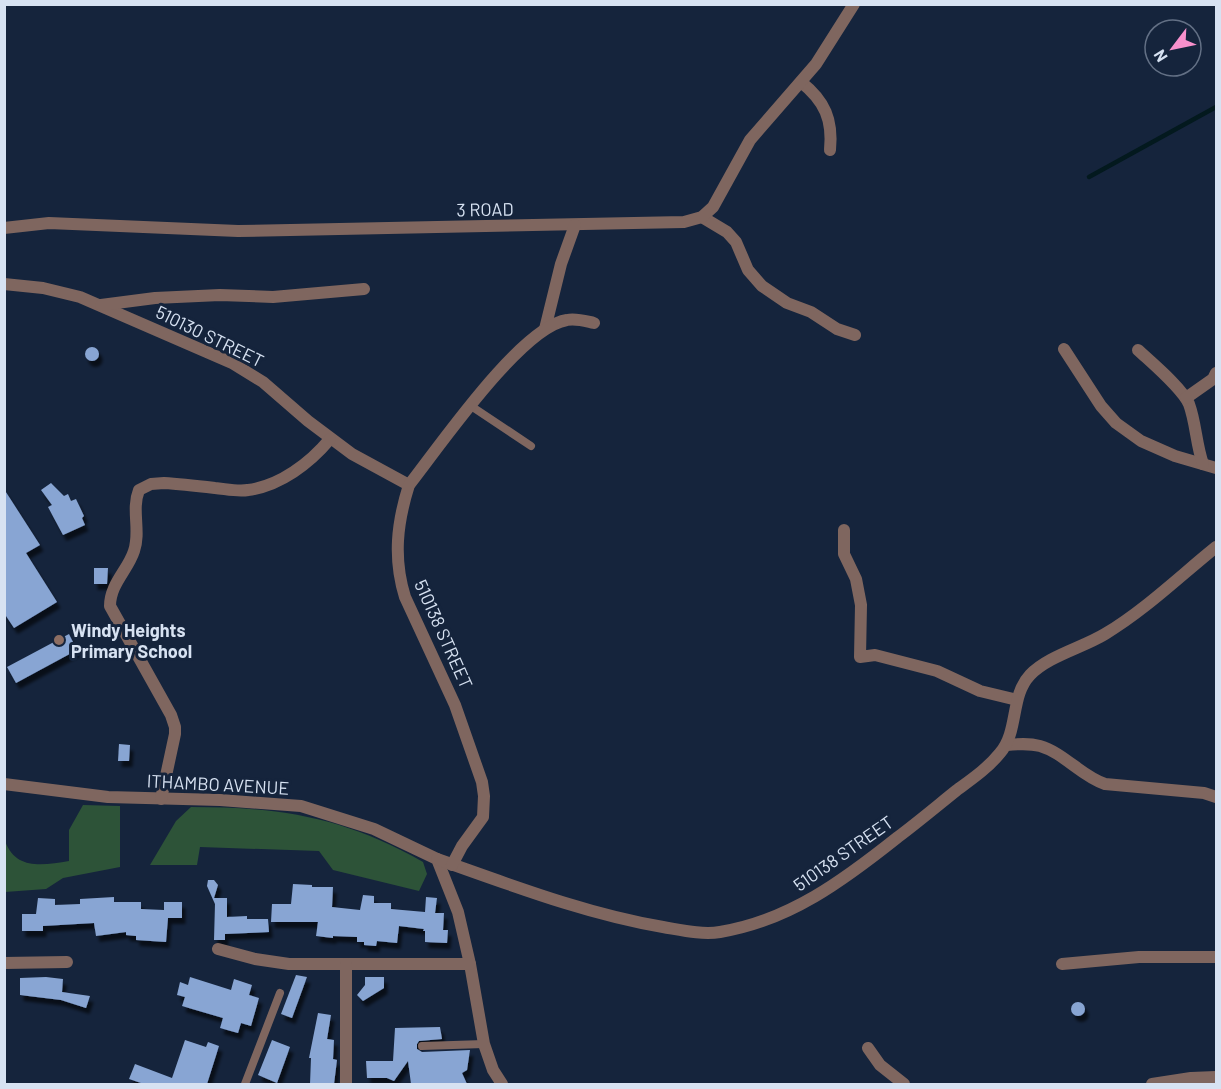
<svg xmlns="http://www.w3.org/2000/svg" width="1221" height="1089" font-family="Barlow,sans-serif">
  <style>
    .green { fill: #2d5338 }
    .lines { fill: none; stroke-linecap: round; stroke-linejoin: round }
    .stream { stroke: #03191e; stroke-width: 4.5 }
    .building { fill: #88a5d3; filter: url(#shadow) }
    .service { stroke: #7f665f; stroke-width: 8 }
    .minor { stroke: #7f665f; stroke-width: 12 }
    .education-dot { fill: #8d6e63; stroke: #15243c; stroke-width: 2 }
    .labels { text-anchor: middle; dominant-baseline: central; stroke-width: 6; stroke-linejoin: round; paint-order: stroke }
    .street-label { font-size: 18px; fill: #d7e2f2; stroke: #15243c }
    .poi-label { font-size: 18px; font-weight: bold; fill: #d7e2f2; stroke: #15243c; text-anchor: start }
  </style>
  <defs>
    <filter id="shadow"><feDropShadow dx="3.5" dy="6" stdDeviation="1.5" flood-color="#0009"/></filter>
  </defs>
  <rect width="100%" height="100%" fill="#15243c"/>
  <g class="green">
    <path d="M83,805l37,1v61l-57,11 -17,11 -41,3v-51c11,30 39,24 64,20v-31z"/>
    <path d="M191,807c89,0 153,10 232,55l4,12 -8,17 -86,-21 -14,-19 -119,-4 -3,18h-47l26,-44z"/>
  </g>
  <g class="lines">
    <path class="stream" d="M1089,177l127,-70"/>
  </g>
  <g class="building">
    <circle cx="92" cy="354" r="7"/>
    <path d="M51,483l13,13 4,-2 3,7 5,-2 8,17 -2,2 3,7 -22,10 -15,-28 4,-2 -11,-15z"/>
    <path d="M4,489l36,56 -14,8 31,49 -43,26 -10,-15z"/>
    <path d="M94,568h14l-1,16h-13z"/>
    <path d="M69,634l8,16 -61,33 -9,-16z"/>
    <path d="M119,744l11,1 -1,16h-11z"/>
    <path d="M208,880h6l4,5 -4,13h13v19l20,-1v3h21l1,13 -44,2v6h-11l1,-36 -8,-18z"/>
    <path d="M293,884l19,1v2h21l-1,20 28,3 3,-15 11,1v7h17v6l34,3 1,-15 11,1 -2,15h9l-1,17h5l-1,13 -22,-1v-11h-2l1,-2 -25,-3 -2,17 -20,-2 -1,5 -12,-1v-3h-7v-5l-24,-1v2l-17,-2 2,-14h-47l1,-18h19z"/>
    <path d="M114,897v5h27v7l23,1v-8h18v16h-14l-2,24 -30,-2v-4l-10,-1v-3l-30,4 -2,-13 -51,3v5h-21v-17h14l2,-16 17,1v6l25,-1v-5z"/>
    <path d="M296,975l11,2 -15,41 -11,-4z"/>
    <path d="M46,977l17,2 -1,13 28,4 -4,12 -25,-8 -41,-5v-17z"/>
    <path d="M190,977l41,13 3,-11 18,6 -3,10 10,3 -8,28 -10,-3 -3,10 -18,-5 3,-10 -41,-12 3,-9 -8,-2 3,-13 8,3z"/>
    <path d="M365,977h19v11l-21,13 -6,-6 8,-10z"/>
    <circle cx="1078" cy="1009" r="7"/>
    <path d="M318,1013l13,2 -4,24 7,1 -1,19 4,1 -3,24h-24l1,-26h-2z"/>
    <path d="M440,1027l2,12 -23,2 -2,3v5l5,3 48,-2 -3,20 -5,3 5,11h-56l-3,-23 -14,20 -7,-3h-20l-1,-17h27l2,-33z"/>
    <path d="M185,1040l21,7 2,-5 11,4 -12,38h-63l-15,-5 6,-15 37,14z"/>
    <path d="M272,1040l18,7 -13,36 -19,-8z"/>
  </g>
  <g class="lines">
    <g class="service">
      <path d="M471,406l60,40"/>
      <path d="M422,1046l62,-2"/>
      <path d="M245,1084l35,-91"/>
    </g>
    <g class="minor">
      <path d="M801,82c24,19 32,38 29,68"/>
      <path d="M702,217l25,15 9,10 12,28 14,16 25,17 24,9 26,17 18,6"/>
      <path d="M4,228l45,-5 189,8 446,-9 18,-5 11,-10 37,-67 66,-76 38,-60"/>
      <path d="M4,284l39,4 37,9 152,66 31,19 45,39 44,33 57,31"/>
      <path d="M101,305l54,-7 65,-3 53,2 91,-8"/>
      <path d="M545,329l16,-65 14,-39"/>
      <path d="M1064,349l37,57 15,17 25,18 34,15 41,12"/>
      <path d="M1138,350c14,13 44,38 51,54 7,19 7,40 14,60"/>
      <path d="M1186,398l27,-19 3,-6"/>
      <path d="M844,530v24l12,25 5,26 -1,52 15,-2 62,16 43,20 37,9"/>
      <path d="M1007,745c11,-1 22,-2 33,1 24,7 41,30 65,38l99,9 12,4"/>
      <path d="M4,784l104,13 112,3 81,6 73,23 63,30 21,53 12,52 14,80 9,26 9,14"/>
      <path d="M161,799l14,-65v-7l-4,-12 -61,-109c0,-22 18,-36 24,-55 7,-20 -3,-41 5,-61l12,-6 13,-1c17,1 34,3 51,5 11,1 23,4 33,2 32,-4 62,-27 82,-51"/>
      <path d="M437,859c74,26 149,55 226,68 18,3 39,8 57,5 69,-11 124,-52 178,-95 20,-15 39,-31 59,-47 15,-11 31,-22 43,-37 19,-22 10,-57 30,-78 18,-19 52,-27 75,-41 40,-24 75,-58 111,-87"/>
      <path d="M452,865l10,-19 21,-29 1,-21 -2,-14 -27,-77 -50,-108c-12,-39 -8,-74 4,-112 30,-38 112,-158 158,-165 9,-2 18,1 27,3"/>
      <path d="M218,949l37,10 34,5h181"/>
      <path d="M4,963l63,-1"/>
      <path d="M1062,964l77,-7h77"/>
      <path d="M868,1048l12,17 24,19"/>
      <path d="M346,1084v-120"/>
      <path d="M1152,1084l39,-6 25,-1"/>
    </g>
  </g>
  <circle class="education-dot" cx="59" cy="640" r="6"/>
  <g class="labels">
    <g class="street-label">
      <text transform="translate(485 209) rotate(-1)">3 ROAD</text>
      <text transform="translate(210 336) rotate(26)">510130 STREET</text>
      <text transform="translate(444 634) rotate(66)">510138 STREET</text>
      <text transform="translate(218 784) rotate(3)">ITHAMBO AVENUE</text>
      <text transform="translate(843 853) rotate(-35)">510138 STREET</text>
    </g>
    <g class="poi-label">
      <text x="71" y="630">Windy Heights<tspan x="71" dy="21">Primary School</tspan></text>
    </g>
  </g>
  <rect width="1221" height="1089" fill="none" stroke="#d7e2f2" stroke-width="12"/>
  <g transform="translate(1173 48) rotate(238)"><circle r="28" fill="#15243c" stroke="#637085" stroke-width="1.5"/>
  <path d="M0-4.5L10 22L0 15L-10 22Z" fill="#f890cc"/>
  <text y="-9" font-size="16" font-weight="bold" text-anchor="middle" fill="#d7e2f2">N</text>
  </g>
</svg>
